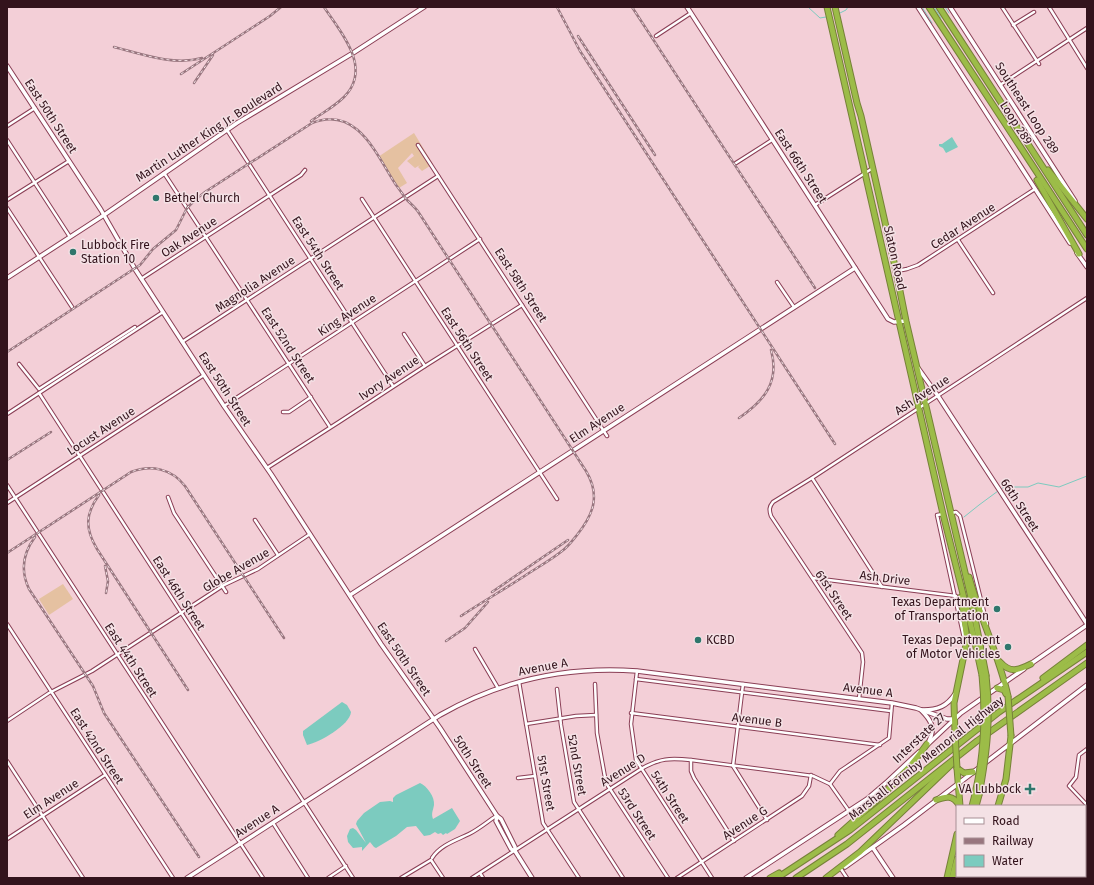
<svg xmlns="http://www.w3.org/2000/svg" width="1094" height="885" font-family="'Fira Sans',sans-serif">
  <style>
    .green { fill: #e5c1a1 }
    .water { fill: #7ccbbf }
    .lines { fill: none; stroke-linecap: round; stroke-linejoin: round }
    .stream { stroke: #7ccbbf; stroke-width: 1 }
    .street-casing { stroke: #8a3e55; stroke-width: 4.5 }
    .secondary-casing { stroke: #8a3e55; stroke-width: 5.5 }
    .highway-casing { stroke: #778139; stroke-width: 7 }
    .street { stroke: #fff; stroke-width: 2.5 }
    .secondary { stroke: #fff; stroke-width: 3.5 }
    .highway { stroke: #9cbc48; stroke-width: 5 }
    .rail-casing { stroke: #98767f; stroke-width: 2.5 }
    .rail { stroke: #f4e1e5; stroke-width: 1; stroke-dasharray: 3; stroke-linecap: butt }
    .highway-bridge-casing { stroke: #778139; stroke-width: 7; stroke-linecap: butt }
    .highway-bridge { stroke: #9cbc48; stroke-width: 5 }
    .poi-dot { fill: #2f766c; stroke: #f4e1e5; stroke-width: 1.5 }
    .labels { text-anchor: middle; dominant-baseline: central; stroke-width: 3; stroke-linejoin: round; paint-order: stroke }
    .street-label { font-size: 12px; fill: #33131c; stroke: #f4e1e5 }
    .poi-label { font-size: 12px; fill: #33131c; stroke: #f4e1e5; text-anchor: start }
  </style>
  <rect width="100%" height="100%" fill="#f3cfd7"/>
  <g class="green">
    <path d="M414,133l19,31 -11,7 -4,-4 2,-2 -5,3 -8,-7 7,-5 -2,-3 -14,15 9,15 -8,5 -21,-31z"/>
    <path d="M63,584l10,15 -24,16 -10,-16z"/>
  </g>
  <g class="water">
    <path d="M952,137l6,10 -12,6 -3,-5 -4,-2v-2h3z"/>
    <path d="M342,702l5,3 4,7c-1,13 -31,30 -44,33l-4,-10v-4z"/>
    <path d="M420,783c7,3 15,14 14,22 -1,6 -3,8 -1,14l19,-11 8,13 -5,8 -8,5 -1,-1 -3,2 -2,-2 -3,1 -3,-2 -5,3 -6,1 -8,-10 -9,1 -11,9 -20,12 -2,-1 -4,-5 -8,9v-4l-9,1 -5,-6 -1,-6 3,-7 3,-1 3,2 10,13 -10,-19 1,-3 7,-8 16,-11 10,-1 3,1v-4l3,-3z"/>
  </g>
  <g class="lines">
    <g class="stream">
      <path d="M808,7l12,11 6,-1"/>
      <path d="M922,7l10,16"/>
      <path d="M934,7l7,11"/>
      <path d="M945,7l4,6"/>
      <path d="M840,13l6,-3 2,-3"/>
      <path d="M1001,489l3,-2h24l10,-4 21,4 28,-11"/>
      <path d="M964,517l15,-12 19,-14"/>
    </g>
    <g class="street-casing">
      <g id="street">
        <path d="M1002,7l37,57"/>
        <path d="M1049,7l38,61"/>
        <path d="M1013,25l21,-13"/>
        <path d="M656,36l35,-23"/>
        <path d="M1000,85l87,-57"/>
        <path d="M7,126l28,-18"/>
        <path d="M227,130l166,256"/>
        <path d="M7,140l63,97"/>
        <path d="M418,145l189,291"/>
        <path d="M736,163l36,-23"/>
        <path d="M164,173l166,254"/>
        <path d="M362,199l195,300"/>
        <path d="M7,200l62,-39"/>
        <path d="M815,205l58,-37"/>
        <path d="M7,208l65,99"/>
        <path d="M958,240l35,53"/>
        <path d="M897,271l10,-2 11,-4 117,-76"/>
        <path d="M141,279l160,-104 4,-5"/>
        <path d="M777,282l17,25"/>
        <path d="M404,334l21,32"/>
        <path d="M182,342l256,-166"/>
        <path d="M19,364l20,25 96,-62"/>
        <path d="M39,393l314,485"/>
        <path d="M224,406l256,-167"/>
        <path d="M283,412h6l22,-15"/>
        <path d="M7,414l156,-102"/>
        <path d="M267,468l72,-46 86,-56 97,-61"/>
        <path d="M812,478l70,109"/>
        <path d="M7,485l256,393"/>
        <path d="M168,497l6,16 52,79"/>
        <path d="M7,503l197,-128"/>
        <path d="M952,513l4,-1 4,4 27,108"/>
        <path d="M943,514l-6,1 27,123"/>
        <path d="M255,520l23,35"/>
        <path d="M813,578l143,18"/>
        <path d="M7,624l166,254"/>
        <path d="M475,649l23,39"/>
        <path d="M637,671l-6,53 5,36 76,118"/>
        <path d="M636,679l255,32"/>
        <path d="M519,682l24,141 36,55"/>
        <path d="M595,684l2,49 9,50 62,95"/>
        <path d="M743,684l-10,82 34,54"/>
        <path d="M557,689l4,36 13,77 49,76"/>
        <path d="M859,699l4,-37 -1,-9 -91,-137c-2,-6 -2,-9 2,-14l39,-24 275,-180"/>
        <path d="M631,713l249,32"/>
        <path d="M7,721l42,-28 43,-22 132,-86 34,-16 52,-35"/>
        <path d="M526,724l50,-8 20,-1"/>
        <path d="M1087,749l-8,6 -3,22 -7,9 18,19"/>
        <path d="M691,760v11l3,7 40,63"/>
        <path d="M7,761l76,117"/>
        <path d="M518,778l17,-2"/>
        <path d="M830,784l10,-13 6,-4 43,-29 3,-35"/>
        <path d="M273,823l35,55"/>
        <path d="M7,839l98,-64"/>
        <path d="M1085,845l2,-2"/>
        <path d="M432,858c8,-13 25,-18 37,-24 10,-5 18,-12 27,-18"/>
        <path d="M1085,859l2,3"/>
        <path d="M841,869l6,9"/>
        <path d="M480,873l3,5"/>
        <path d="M1055,876l1,2"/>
        <path d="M328,878l18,-12"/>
        <path d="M401,878l30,-18 12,18"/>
        <path d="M472,878l169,-109c19,-11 29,-11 50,-9l122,16 17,8 19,27"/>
        <path d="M677,878l125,-82 7,-10 2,-11"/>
        <path d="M1042,878l3,-2"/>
      </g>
    </g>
    <g class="secondary-casing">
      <g id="secondary">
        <path d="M687,7l201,312 6,3 12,-1"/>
        <path d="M918,7l152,236"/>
        <path d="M950,7l125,194"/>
        <path d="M7,66l94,144 34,59 89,137 47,68 110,170 59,84 57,88 4,3 14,28v4"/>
        <path d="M1077,253l10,14"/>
        <path d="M7,278l97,-63 133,-92 116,-70 71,-46"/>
        <path d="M918,368l20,28 149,228"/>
        <path d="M350,595l505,-327"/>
        <path d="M1029,665l58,-40"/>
        <path d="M921,710c10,10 15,18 8,31"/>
        <path d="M923,710c15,0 24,-4 32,-16"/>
        <path d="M927,745l34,-32 63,-44"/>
        <path d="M985,763l102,-78"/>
        <path d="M497,816l-1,5 15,28 4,2 17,27"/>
        <path d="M873,848l20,30"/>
        <path d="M845,867l59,-42 76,-58"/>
        <path d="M187,878l253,-163c61,-35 127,-49 197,-44l255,32 24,5 31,11h7"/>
        <path d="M746,878l121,-79 21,-18 31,-29"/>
      </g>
    </g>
    <g class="highway-casing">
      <g id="highway">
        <path d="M827,7l116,507 31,124 8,37"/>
        <path d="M835,7l22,96 4,13 35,155 10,50 65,277 15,77"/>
        <path d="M929,7l158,242"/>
        <path d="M939,7l148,228"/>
        <path d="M1048,170l39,49"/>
        <path d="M1037,180l42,74"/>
        <path d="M969,577c11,41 30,78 39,119"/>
        <path d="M1000,662c11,12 18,8 31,2"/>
        <path d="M1043,678l44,-33"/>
        <path d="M997,688l7,2 2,4"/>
        <path d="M955,734l-1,-31 13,-63 -6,-43"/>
        <path d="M957,768l3,38"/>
        <path d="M957,768l7,5 9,-1"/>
        <path d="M936,800c10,-4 17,-5 23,5"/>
        <path d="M972,806l3,-12"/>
        <path d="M976,806l3,-11"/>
        <path d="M998,806l8,-27 5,-43"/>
        <path d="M838,835c32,-29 65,-56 89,-91"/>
        <path d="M770,878l9,-5"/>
        <path d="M777,878l73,-48 149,-118 88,-60"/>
        <path d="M796,878l51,-34 130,-103 110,-78"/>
        <path d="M826,878l34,-26 94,-90"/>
        <path d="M947,878l10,-44"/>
        <path d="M952,878l5,-19"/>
        <path d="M957,878v-2"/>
        <path d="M964,878l1,-2"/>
      </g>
    </g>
    <use href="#street" class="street"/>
    <use href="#secondary" class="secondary"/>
    <use href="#highway" class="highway"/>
    <g class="rail-casing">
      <g id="rail">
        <path d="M557,7l23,44 255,393"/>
        <path d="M632,7l183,281"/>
        <path d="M578,36l77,119"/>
        <path d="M114,47c28,7 59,19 88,11"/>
        <path d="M181,74l89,-58 11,-9"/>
        <path d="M194,83l19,-28"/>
        <path d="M311,121c11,-8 23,-14 33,-24 29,-29 -3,-64 -20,-90"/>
        <path d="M7,352l133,-87 13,-16 23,-19 11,-22 8,-8 10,-8 107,-69c45,-18 64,31 84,62 4,5 7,10 11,15 4,4 9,8 12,13l167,258c15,25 7,44 -9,64 -5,6 -9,12 -15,16 -11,9 -24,16 -36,24 -21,14 -44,27 -65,41"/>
        <path d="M739,418c25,-17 41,-36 32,-68"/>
        <path d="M7,460l44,-28"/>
        <path d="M99,495c-14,19 -14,34 -2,54l91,141"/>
        <path d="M35,537c-12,16 -15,33 -6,52l64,97 11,27 95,144"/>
        <path d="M7,553l124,-81c20,-8 41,-3 54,14l99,152"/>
        <path d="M105,566l3,15 -2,12"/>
        <path d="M492,592l76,-52"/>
        <path d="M446,641l19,-13 23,-26"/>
      </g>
    </g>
    <use href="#rail" class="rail"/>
    <g class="highway-bridge-casing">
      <g id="highway-bridge">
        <path d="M1008,696l3,40"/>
        <path d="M955,734l2,34"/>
        <path d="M975,794c9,-39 11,-78 7,-119"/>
        <path d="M979,795c8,-43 12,-76 7,-120"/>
      </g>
    </g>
    <use href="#highway-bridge" class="highway-bridge"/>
  </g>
  <g class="poi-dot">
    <circle cx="156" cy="198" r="4"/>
    <circle cx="73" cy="252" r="4"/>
    <circle cx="997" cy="609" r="4"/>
    <circle cx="698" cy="640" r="4"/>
    <circle cx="1008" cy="647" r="4"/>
    <path d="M1028 783h4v4h4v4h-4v4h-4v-4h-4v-4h4z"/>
  </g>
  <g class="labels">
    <g class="street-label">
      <text transform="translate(1027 108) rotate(57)">Southeast Loop 289</text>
      <text transform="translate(51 116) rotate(57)">East 50th Street</text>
      <text transform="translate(1016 123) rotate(57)">Loop 289</text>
      <text transform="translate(209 132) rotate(-33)">Martin Luther King Jr. Boulevard</text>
      <text transform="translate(801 166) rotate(57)">East 66th Street</text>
      <text transform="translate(963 226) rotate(-33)">Cedar Avenue</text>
      <text transform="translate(189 237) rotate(-33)">Oak Avenue</text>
      <text transform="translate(318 253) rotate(57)">East 54th Street</text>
      <text transform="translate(895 258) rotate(77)">Slaton Road</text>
      <text transform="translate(255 284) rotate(-33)">Magnolia Avenue</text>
      <text transform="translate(521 285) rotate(57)">East 58th Street</text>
      <text transform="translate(347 315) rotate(-33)">King Avenue</text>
      <text transform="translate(467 344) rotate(57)">East 56th Street</text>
      <text transform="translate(288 345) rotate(57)">East 52nd Street</text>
      <text transform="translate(389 378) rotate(-34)">Ivory Avenue</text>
      <text transform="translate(225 389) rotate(57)">East 50th Street</text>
      <text transform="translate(922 395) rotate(-33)">Ash Avenue</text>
      <text transform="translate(597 423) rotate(-33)">Elm Avenue</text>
      <text transform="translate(101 431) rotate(-33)">Locust Avenue</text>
      <text transform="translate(1020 505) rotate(57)">66th Street</text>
      <text transform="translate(236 570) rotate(-30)">Globe Avenue</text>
      <text transform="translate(885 578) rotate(7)">Ash Drive</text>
      <text transform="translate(179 593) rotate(57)">East 46th Street</text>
      <text transform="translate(834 595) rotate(56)">61st Street</text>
      <text transform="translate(404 659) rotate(56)">East 50th Street</text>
      <text transform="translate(131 660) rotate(57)">East 44th Street</text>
      <text transform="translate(543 667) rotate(-11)">Avenue A</text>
      <text transform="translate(868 690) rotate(7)">Avenue A</text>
      <text transform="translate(757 720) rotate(7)">Avenue B</text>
      <text transform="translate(919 738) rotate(-43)">Interstate 27</text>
      <text transform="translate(97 746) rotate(57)">East 42nd Street</text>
      <text transform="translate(926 758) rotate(-38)">Marshall Formby Memorial Highway</text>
      <text transform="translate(473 762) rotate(57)">50th Street</text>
      <text transform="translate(577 765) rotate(80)">52nd Street</text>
      <text transform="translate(623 770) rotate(-32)">Avenue D</text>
      <text transform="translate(546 783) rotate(80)">51st Street</text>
      <text transform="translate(670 797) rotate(57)">54th Street</text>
      <text transform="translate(51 799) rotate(-33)">Elm Avenue</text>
      <text transform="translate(637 814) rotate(57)">53rd Street</text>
      <text transform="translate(257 821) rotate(-33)">Avenue A</text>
      <text transform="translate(745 823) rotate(-33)">Avenue G</text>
    </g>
    <g class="poi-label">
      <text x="164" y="198">Bethel Church</text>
      <text x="81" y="245">Lubbock Fire<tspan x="81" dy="14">Station 10</tspan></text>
      <text x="989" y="602" text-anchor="end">Texas Department<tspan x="989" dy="14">of Transportation</tspan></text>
      <text x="706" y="640">KCBD</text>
      <text x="1000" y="640" text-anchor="end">Texas Department<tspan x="1000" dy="14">of Motor Vehicles</tspan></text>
      <text x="1021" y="789" text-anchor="end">VA Lubbock</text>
    </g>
  </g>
  <rect width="1094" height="885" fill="none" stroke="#33131c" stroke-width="16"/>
  <rect x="956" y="805" width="130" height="72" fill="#f4e1e5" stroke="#a78f95"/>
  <rect x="964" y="818" width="20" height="6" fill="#ffffff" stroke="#a78f95"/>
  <text x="992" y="825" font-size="12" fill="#33131c">Road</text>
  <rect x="964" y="838" width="20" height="6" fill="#98767f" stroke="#a78f95"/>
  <text x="992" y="845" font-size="12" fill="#33131c">Railway</text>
  <rect x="964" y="855" width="20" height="12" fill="#7ccbbf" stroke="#a78f95"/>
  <text x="992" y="865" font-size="12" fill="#33131c">Water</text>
</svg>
